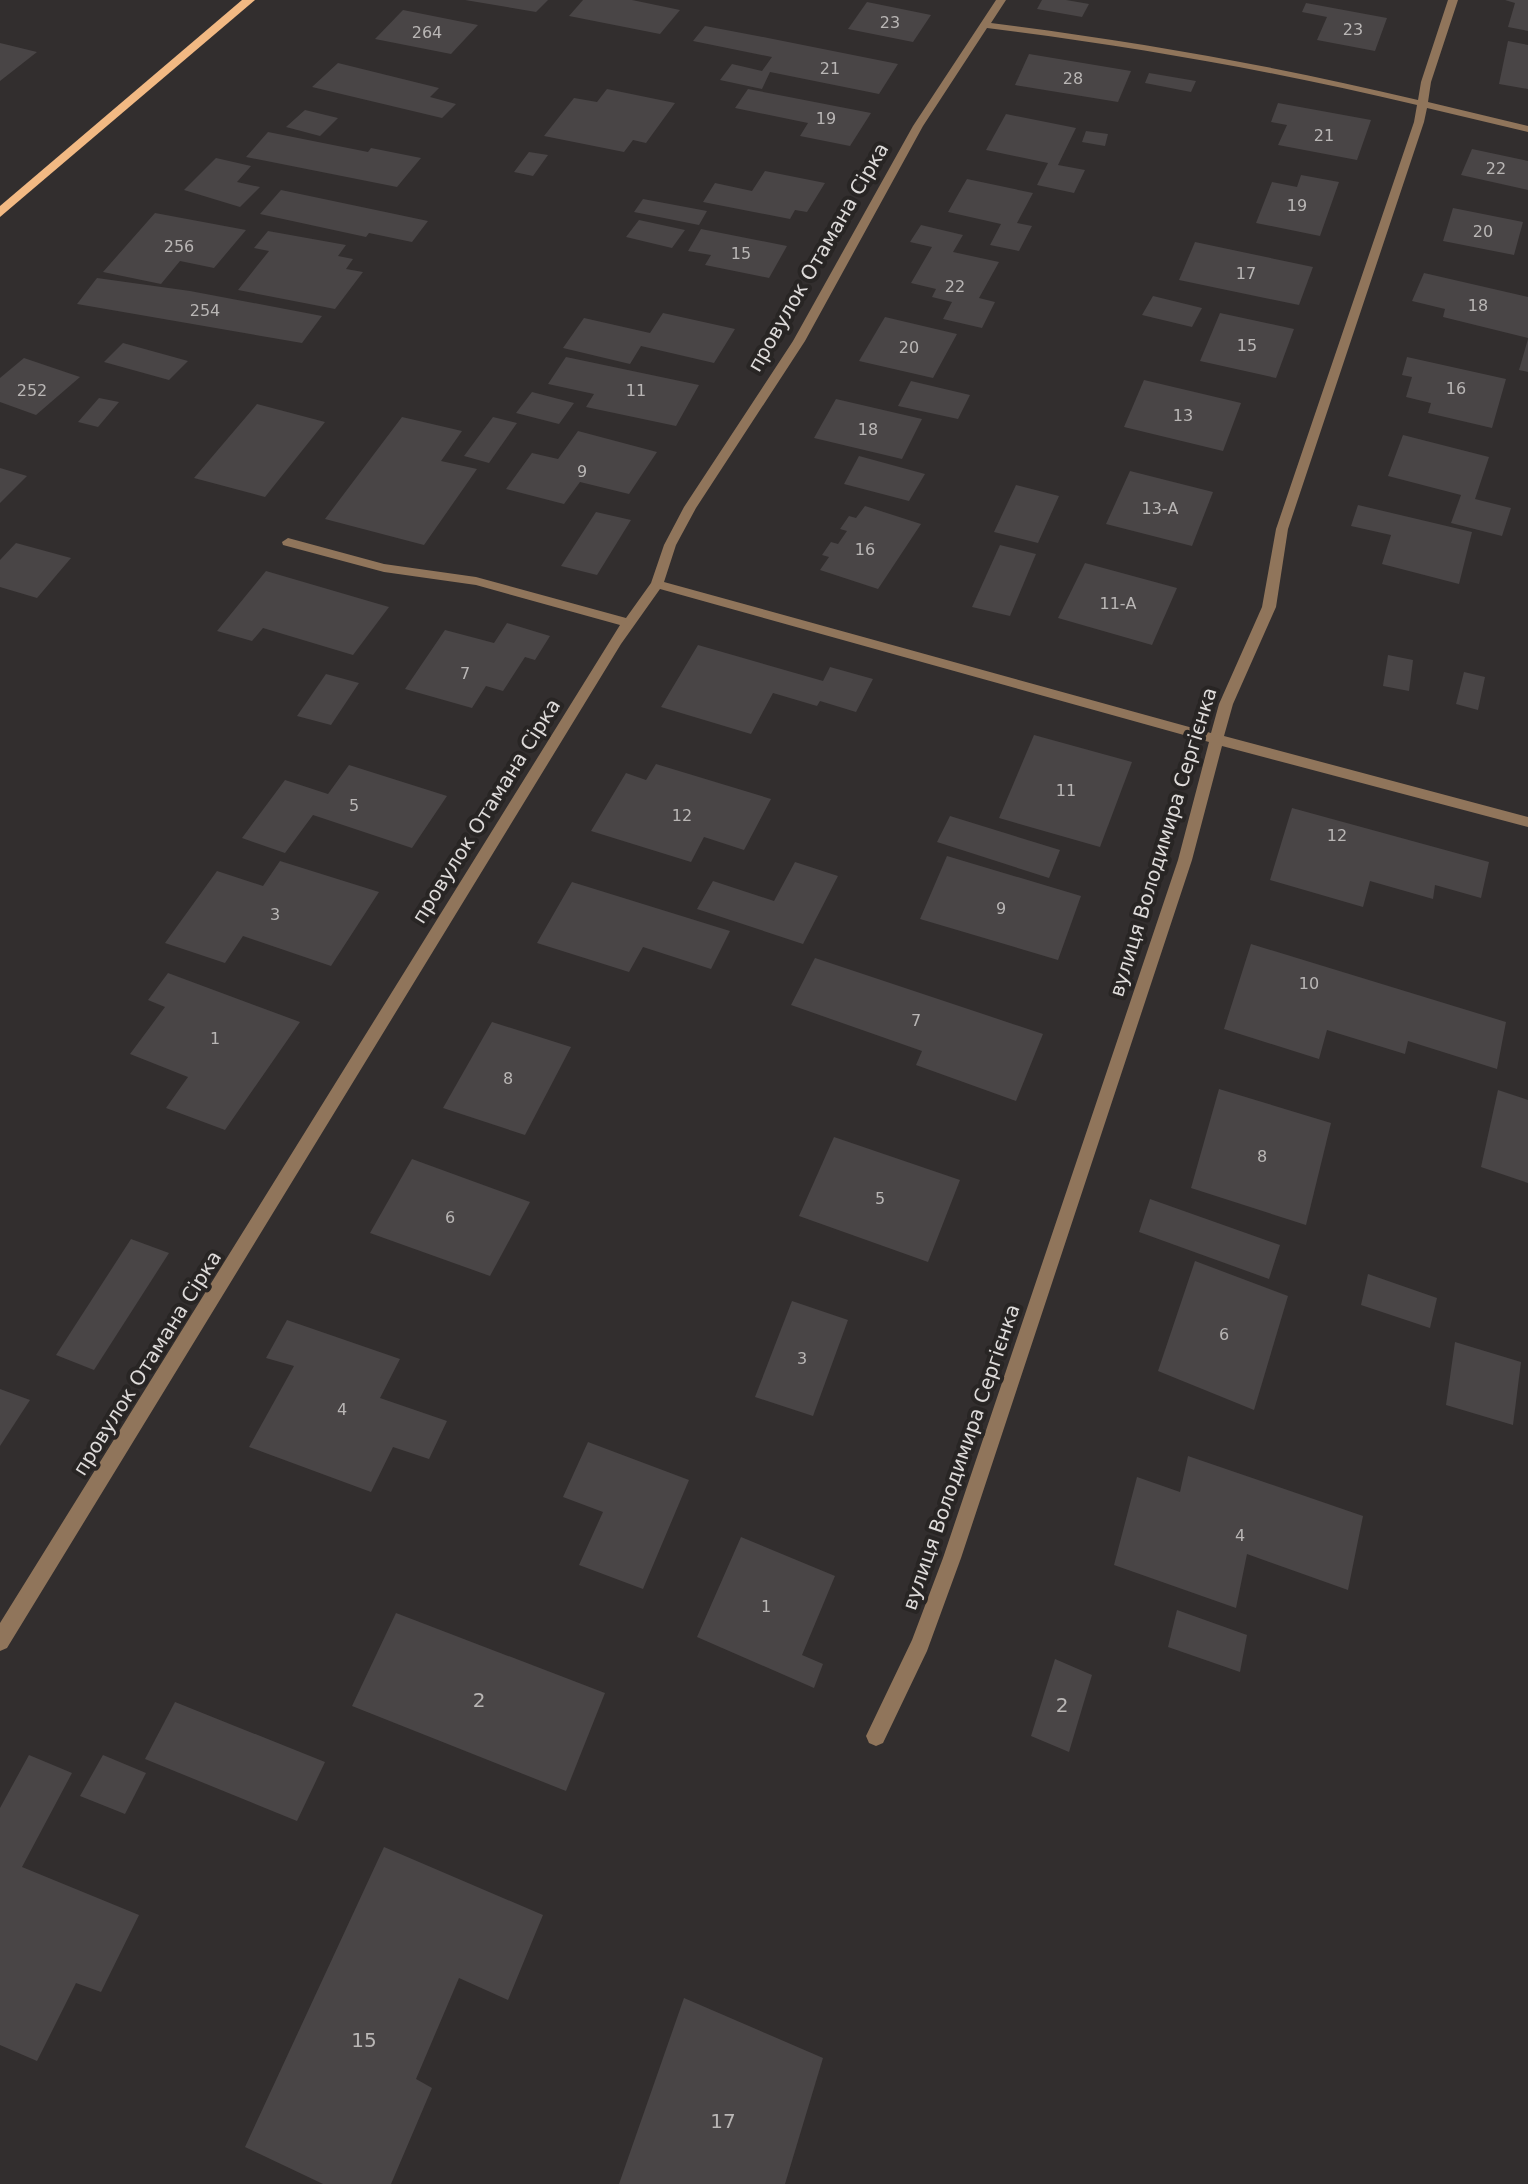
<svg xmlns="http://www.w3.org/2000/svg" width="1528" height="2184" font-family="'DejaVu Sans',sans-serif">
  <style>
    .building { fill: #494546 }
    .lines { fill: none; stroke-linecap: round; stroke-linejoin: round }
    .street { fill: #90755b; fill-rule: evenodd }
    .primary { fill: #f2b983; fill-rule: evenodd }
    .labels { text-anchor: middle; dominant-baseline: central; stroke-width: 8; stroke-linejoin: round; paint-order: stroke }
    .number-label { font-size: 16px; fill: #b9b6b5 }
    .street-label { font-size: 20px; fill: #dedbda; stroke: #282524 }
    .near-number-label { font-size: 20px; fill: #b9b6b5 }
  </style>
  <rect width="100%" height="100%" fill="#322e2e"/>
  <g class="building">
    <path d="M465,0h83l-12,12z"/>
    <path d="M583,0h49l48,10 -20,24 -91,-18z"/>
    <path d="M1042,0h24l23,4 -7,13 -45,-8z"/>
    <path d="M1505,0h23v31l-20,-4 7,-24z"/>
    <path d="M867,2l64,13 -18,27 -65,-13z"/>
    <path d="M1306,3l81,15 -12,33 -58,-11 10,-23 -25,-5z"/>
    <path d="M403,10l75,15 -27,29 -76,-15z"/>
    <path d="M705,26l63,12 130,26 -19,30 -109,-22 -8,17 -42,-9 12,-16 30,7 10,-14 -79,-16z"/>
    <path d="M1508,41l20,4v44l-29,-5z"/>
    <path d="M0,43l37,9 -37,29z"/>
    <path d="M1029,54l102,17 -13,31 -103,-17z"/>
    <path d="M338,63l101,25 -9,9 26,7 -14,14 -130,-31z"/>
    <path d="M1149,73l47,8 -5,11 -46,-9z"/>
    <path d="M607,89l68,14 -29,40 -13,-3 -9,12 -80,-16 30,-38 23,4z"/>
    <path d="M748,89l123,24 -21,33 -50,-10 8,-13 -73,-15z"/>
    <path d="M1278,103l93,17 -14,40 -79,-15 9,-20 -16,-3z"/>
    <path d="M305,110l33,8 -18,18 -34,-9z"/>
    <path d="M1006,114l70,14 -18,37 27,5 -11,23 -37,-8 11,-22 -62,-13z"/>
    <path d="M1086,131l22,3 -3,12 -23,-4z"/>
    <path d="M268,132l100,20 3,-4 50,10 -24,29 -151,-30z"/>
    <path d="M1472,149l56,12v29l-67,-15z"/>
    <path d="M529,152l19,3 -15,21 -19,-4z"/>
    <path d="M216,158l35,8 -14,16 23,5 -20,20 -56,-17z"/>
    <path d="M765,171l60,12 -18,29 -12,-2 -5,9 -87,-17 12,-19 37,8z"/>
    <path d="M1301,175l38,7 -19,54 -64,-13 16,-41 25,5z"/>
    <path d="M967,179l66,14 -16,30 15,3 -13,25 -29,-6 11,-21 -53,-12z"/>
    <path d="M281,190l147,31 -16,21 -43,-9 -3,4 -106,-23z"/>
    <path d="M643,199l64,12 -8,14 -65,-13z"/>
    <path d="M1453,208l70,14 -9,33 -71,-14z"/>
    <path d="M155,213l91,17 -32,38 -34,-7 -19,23 -58,-12z"/>
    <path d="M639,220l46,10 -13,18 -46,-11z"/>
    <path d="M921,225l42,10 -10,17 46,10 -20,36 16,4 -13,26 -39,-9 9,-17 -20,-5 4,-8 -25,-6 21,-36 -22,-5z"/>
    <path d="M701,229l86,17 -18,32 -64,-13 6,-10 -23,-4z"/>
    <path d="M268,231l78,14 -8,11 15,3 -7,10 17,3 -28,37 -97,-19 31,-39 -15,-3z"/>
    <path d="M1195,242l118,25 -14,38 -120,-25z"/>
    <path d="M1424,273l104,24v41l-85,-21 2,-8 -33,-8z"/>
    <path d="M97,278l93,13 132,25 -20,27 -225,-39z"/>
    <path d="M1153,296l49,12 -10,19 -50,-12z"/>
    <path d="M663,313l72,16 -21,34 -73,-17 -11,18 -67,-16 21,-30 66,15z"/>
    <path d="M1220,313l74,16 -18,49 -76,-17z"/>
    <path d="M885,317l72,17 -24,44 -74,-17z"/>
    <path d="M1528,339v33l-9,-2z"/>
    <path d="M123,343l65,18 -19,19 -65,-18z"/>
    <path d="M566,357l133,28 -23,41 -90,-19 8,-13 -46,-10z"/>
    <path d="M1407,357l99,22 -14,49 -64,-15 3,-10 -25,-6 6,-20 -10,-2z"/>
    <path d="M24,358l56,19 -44,38 -36,-13v-24z"/>
    <path d="M1144,380l97,23 -18,48 -99,-24z"/>
    <path d="M911,381l59,14 -12,24 -60,-13z"/>
    <path d="M532,392l42,11 -15,21 -43,-11z"/>
    <path d="M99,398l20,4 -21,25 -20,-5z"/>
    <path d="M836,399l86,20 -20,40 -88,-21z"/>
    <path d="M257,404l68,18 -60,75 -71,-19z"/>
    <path d="M402,417l60,14 -21,30 36,8 -53,76 -99,-26z"/>
    <path d="M493,417l24,6 -28,40 -25,-7z"/>
    <path d="M578,431l79,21 -28,42 -49,-12 -16,22 -58,-15 26,-36 26,6z"/>
    <path d="M1403,435l86,22 -14,42 36,9 -9,28 -51,-13 10,-28 -73,-19z"/>
    <path d="M859,456l66,18 -16,27 -65,-17z"/>
    <path d="M0,468l27,8 -27,27z"/>
    <path d="M1130,471l83,21 -21,54 -86,-22z"/>
    <path d="M1016,485l43,11 -21,47 -44,-11z"/>
    <path d="M1358,505l114,27 -13,52 -77,-20 9,-29 -40,-9z"/>
    <path d="M865,506l56,18 -43,65 -58,-19 9,-13 -7,-2 9,-13 7,2 9,-13 -7,-2 9,-13 7,2z"/>
    <path d="M596,512l35,8 -34,55 -36,-9z"/>
    <path d="M16,543l55,15 -34,40 -37,-11v-27z"/>
    <path d="M1000,545l36,9 -26,62 -38,-9z"/>
    <path d="M1085,563l92,25 -25,57 -94,-27z"/>
    <path d="M266,571l123,36 -36,48 -90,-27 -11,13 -35,-10z"/>
    <path d="M507,623l43,13 -15,24 -10,-3 -22,34 -17,-5 -14,22 -67,-19 40,-59 49,13z"/>
    <path d="M698,645l125,36 7,-14 43,12 -17,33 -36,-11 -3,5 -44,-13 -22,41 -90,-27z"/>
    <path d="M1388,655l25,5 -4,31 -26,-5z"/>
    <path d="M1464,672l21,5 -7,33 -22,-6z"/>
    <path d="M326,674l33,9 -28,42 -34,-9z"/>
    <path d="M1034,735l98,27 -32,85 -101,-29z"/>
    <path d="M656,764l115,35 -27,51 -40,-13 -13,25 -100,-31 35,-58 20,7z"/>
    <path d="M349,765l98,31 -35,52 -99,-33 -28,38 -43,-15 43,-58 43,14z"/>
    <path d="M1292,808l197,54 -8,36 -46,-13 -2,14 -63,-18 -7,26 -93,-27z"/>
    <path d="M950,816l110,34 -11,28 -112,-36z"/>
    <path d="M947,856l134,40 -23,64 -138,-41z"/>
    <path d="M280,861l99,31 -48,74 -88,-30 -18,27 -60,-20 52,-72 46,15z"/>
    <path d="M795,862l43,14 -35,68 -106,-35 16,-28 61,20z"/>
    <path d="M572,882l158,49 -19,38 -68,-22 -14,25 -92,-29z"/>
    <path d="M1251,944l255,78 -9,47 -89,-28 -3,13 -78,-24 -8,29 -95,-30z"/>
    <path d="M815,958l228,76 -27,67 -100,-36 6,-14 -131,-46z"/>
    <path d="M168,973l132,49 -75,108 -59,-22 22,-31 -58,-23 35,-47 -17,-7z"/>
    <path d="M492,1022l79,25 -46,88 -82,-27z"/>
    <path d="M1219,1089l112,34 -25,102 -115,-37z"/>
    <path d="M1498,1090l30,10v83l-47,-16z"/>
    <path d="M834,1137l126,43 -32,82 -129,-46z"/>
    <path d="M412,1159l118,43 -40,74 -120,-43z"/>
    <path d="M1150,1199l130,46 -11,34 -130,-47z"/>
    <path d="M131,1239l38,14 -75,117 -38,-15z"/>
    <path d="M1195,1261l93,35 -34,114 -96,-39z"/>
    <path d="M1368,1274l69,24 -7,30 -69,-23z"/>
    <path d="M792,1301l56,19 -35,96 -58,-19z"/>
    <path d="M287,1320l113,39 -20,39 67,23 -18,38 -36,-12 -22,45 -122,-45 45,-81 -28,-8z"/>
    <path d="M1455,1342l66,20 -8,63 -67,-20z"/>
    <path d="M0,1389l30,11 -30,46z"/>
    <path d="M588,1442l101,38 -46,109 -64,-24 24,-53 -40,-15z"/>
    <path d="M1188,1456l175,60 -15,74 -101,-36 -11,54 -122,-43 23,-88 43,15z"/>
    <path d="M741,1537l94,39 -33,79 21,9 -9,24 -117,-51z"/>
    <path d="M1177,1610l70,25 -7,37 -72,-25z"/>
    <path d="M396,1613l209,80 -39,98 -214,-85z"/>
    <path d="M1055,1659l37,16 -23,77 -38,-16z"/>
    <path d="M175,1702l150,60 -28,59 -152,-62z"/>
    <path d="M29,1755l43,18 -50,94 117,48 -38,77 -25,-9 -39,78 -37,-16v-237z"/>
    <path d="M103,1755l43,18 -21,41 -45,-18z"/>
    <path d="M384,1847l159,68 -35,85 -49,-22 -43,101 16,9 -41,96h-68l-78,-37z"/>
    <path d="M684,1998l139,60 -38,126h-166z"/>
  </g>
  <g class="lines">
    <path class="street" d="M996,0h10l-15,23c143,18 286,43 427,77l3,-18 27,-82h10l-27,82 -3,20 100,24v6l-101,-24 -3,14 -136,407 -12,78 -43,97 -9,32 304,81v10l-306,-81 -30,114 -231,698 -34,93 -44,92 -7,3 -7,-3 -3,-7 46,-96 31,-82 235,-698 31,-118 -549,-153 -39,55 -614,1004 -7,3v-28l620,-998 -144,-40 -92,-13 -101,-27 -1,-3 6,-4 96,26 92,13 150,41 25,-35 13,-38 20,-38 109,-166 120,-215zM987,28c145,18 288,43 430,77l-3,17 -138,407 -14,78 -43,97 -8,29 -547,-151 12,-37 20,-37 109,-167 118,-215z"/>
    <path class="primary" d="M242,0h13l-255,217v-11z"/>
  </g>
  <g class="labels">
    <g class="number-label">
      <text x="890" y="22">23</text>
      <text x="1353" y="29">23</text>
      <text x="427" y="32">264</text>
      <text x="830" y="68">21</text>
      <text x="1073" y="78">28</text>
      <text x="826" y="118">19</text>
      <text x="1324" y="135">21</text>
      <text x="1496" y="168">22</text>
      <text x="1297" y="205">19</text>
      <text x="1483" y="231">20</text>
      <text x="179" y="246">256</text>
      <text x="741" y="253">15</text>
      <text x="1246" y="273">17</text>
      <text x="955" y="286">22</text>
      <text x="1478" y="305">18</text>
      <text x="205" y="310">254</text>
      <text x="1247" y="345">15</text>
      <text x="909" y="347">20</text>
      <text x="1456" y="388">16</text>
      <text x="32" y="390">252</text>
      <text x="636" y="390">11</text>
      <text x="1183" y="415">13</text>
      <text x="868" y="429">18</text>
      <text x="582" y="471">9</text>
      <text x="1160" y="508">13-А</text>
      <text x="865" y="549">16</text>
      <text x="1118" y="603">11-А</text>
      <text x="465" y="673">7</text>
      <text x="1066" y="790">11</text>
      <text x="354" y="805">5</text>
      <text x="682" y="815">12</text>
      <text x="1337" y="835">12</text>
      <text x="1001" y="908">9</text>
      <text x="275" y="914">3</text>
      <text x="1309" y="983">10</text>
      <text x="916" y="1020">7</text>
      <text x="215" y="1038">1</text>
      <text x="508" y="1078">8</text>
      <text x="1262" y="1156">8</text>
      <text x="880" y="1198">5</text>
      <text x="450" y="1217">6</text>
      <text x="1224" y="1334">6</text>
      <text x="802" y="1358">3</text>
      <text x="342" y="1409">4</text>
      <text x="1240" y="1535">4</text>
      <text x="766" y="1606">1</text>
    </g>
    <g class="street-label">
      <text transform="translate(818 257) rotate(-60)">провулок Отамана Сірка</text>
      <text transform="translate(486 811) rotate(-58)">провулок Отамана Сірка</text>
      <text transform="translate(1163 842) rotate(-73)">вулиця Володимира Сергієнка</text>
      <text transform="translate(147 1363) rotate(-58)">провулок Отамана Сірка</text>
      <text transform="translate(961 1457) rotate(-71)">вулиця Володимира Сергієнка</text>
    </g>
    <g class="near-number-label">
      <text x="479" y="1700">2</text>
      <text x="1062" y="1705">2</text>
      <text x="364" y="2040">15</text>
      <text x="723" y="2121">17</text>
    </g>
  </g>
</svg>
